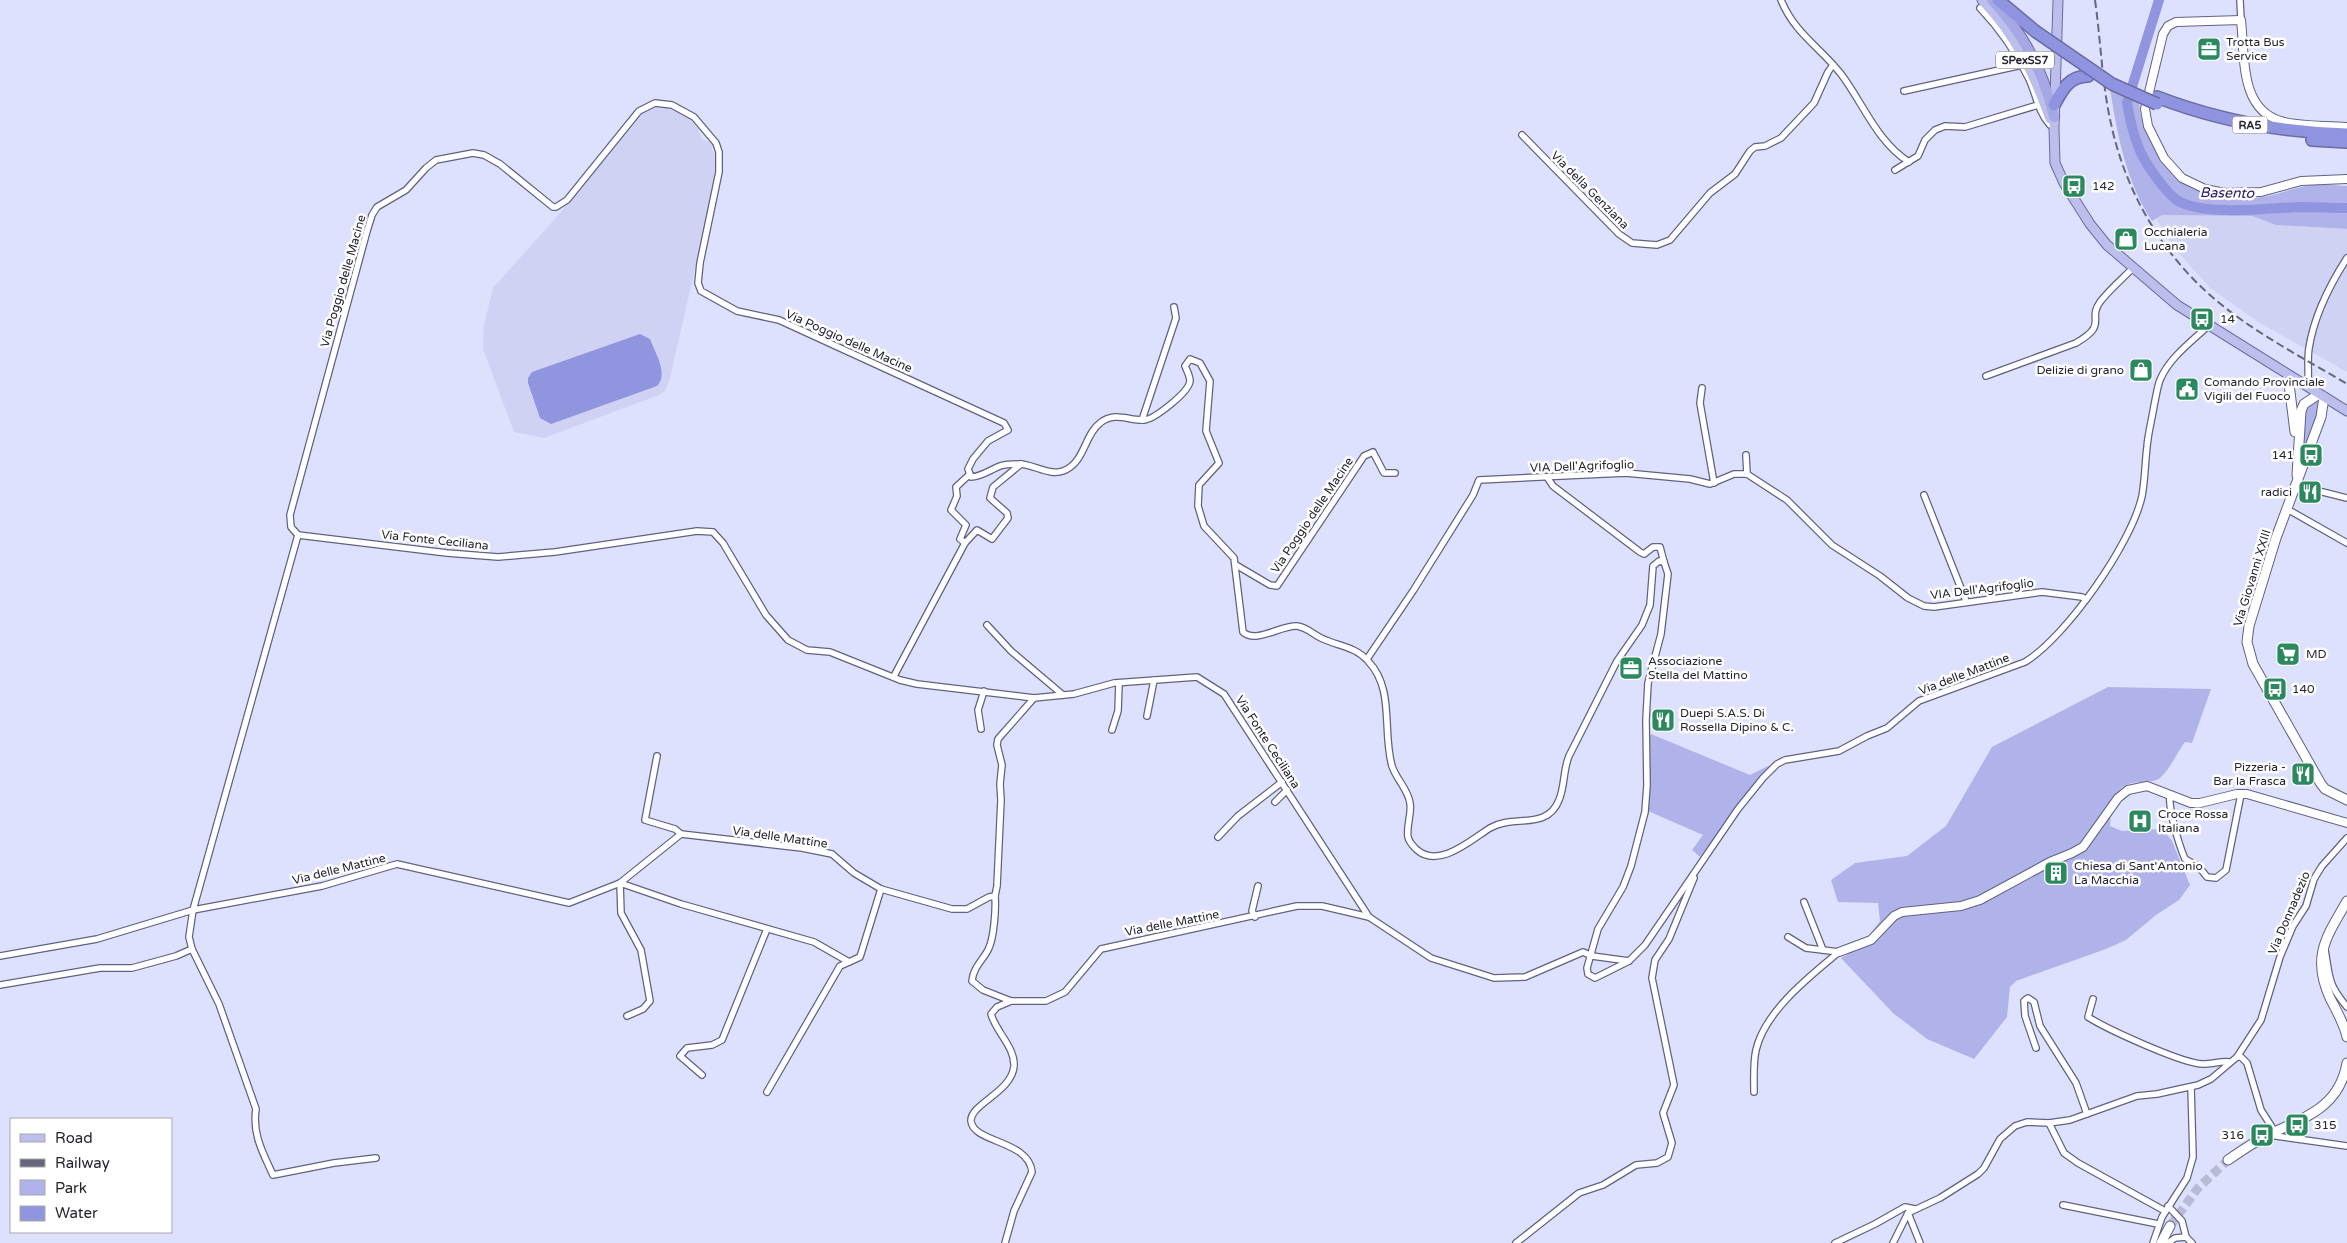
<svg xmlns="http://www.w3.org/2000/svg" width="2347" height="1243" font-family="'Varela Round',sans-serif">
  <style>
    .built { fill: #d0d2f4 }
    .green { fill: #afb3e9 }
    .water { fill: #9194df }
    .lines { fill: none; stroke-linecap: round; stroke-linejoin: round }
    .river { stroke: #9194df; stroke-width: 10 }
    .secondary-tunnel { stroke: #b9bbd5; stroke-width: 9; stroke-dasharray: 9 4.5; stroke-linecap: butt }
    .minor-casing { stroke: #5f6280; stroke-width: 8 }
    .tertiary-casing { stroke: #5f6280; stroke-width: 10 }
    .secondary-casing { stroke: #5f6280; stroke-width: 11 }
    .primary-casing { stroke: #6a6ca2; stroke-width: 11 }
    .trunk-casing { stroke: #6a6ca2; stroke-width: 12 }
    .motorway-casing { stroke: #6a6ca2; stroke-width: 14 }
    .minor { stroke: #fff; stroke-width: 5.5 }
    .tertiary { stroke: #fff; stroke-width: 8 }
    .secondary { stroke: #fff; stroke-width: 9 }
    .primary { stroke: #bcbeec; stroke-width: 9 }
    .trunk { stroke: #a6a8e6; stroke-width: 10 }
    .motorway { stroke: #9093df; stroke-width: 11 }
    .rail { stroke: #66677a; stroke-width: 2; stroke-dasharray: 8 4; stroke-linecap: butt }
    .motorway-bridge-casing { stroke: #6a6ca2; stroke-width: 14; stroke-linecap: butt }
    .motorway-bridge { stroke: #9093df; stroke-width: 11 }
    .labels { text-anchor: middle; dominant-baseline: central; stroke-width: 5; stroke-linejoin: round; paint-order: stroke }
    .shield { fill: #fff; stroke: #666670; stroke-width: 1 }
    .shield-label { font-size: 11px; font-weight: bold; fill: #242432 }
    .poi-label { font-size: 12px; fill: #242432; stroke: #fff; text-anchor: start }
    .street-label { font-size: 12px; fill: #242432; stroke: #fff }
    .water-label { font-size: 14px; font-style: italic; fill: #25146c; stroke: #fff }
  </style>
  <rect width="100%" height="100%" fill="#dee1fe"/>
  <g class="built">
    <path d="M662,106l27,12 9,11 4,10 12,5 -2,5 4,8 1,16 -47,205 -5,13 -6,4 -115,43 -30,-6 -31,-83 1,-24 9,-37 66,-74 85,-102 7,-5z"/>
    <path d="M2162,215l90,1 24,9 71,4v143l-89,-50 -48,-34 -33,-37 -21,-32z"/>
  </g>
  <g class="green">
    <path d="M2110,88l29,14c1,20 9,35 19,52 25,42 64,50 110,42 17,-4 34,-11 52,-12 9,0 18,2 27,2v43l-71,-4 -24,-9 -90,-1 -10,6c-26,-39 -35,-87 -42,-133z"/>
    <path d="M2318,398l3,8 -19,55 2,-52z"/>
    <path d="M2108,687l103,2 -19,54 -7,-1c-8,11 -15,27 -25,36 -5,4 -12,3 -18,4 -29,0 -30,21 -32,44l12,5 40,-2 10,12 18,44 -11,15 -23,15 -30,25 -20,9 -90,32 -6,6 -3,30 -33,42 -47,-20 -34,-26 -52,-55 20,-11 19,-26 -2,-18 -40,-1 -7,-22 24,-17 52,-7 39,-30 46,-79z"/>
    <path d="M1651,734l99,41 20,-10 -70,92 -8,-7 11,-15 -55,-24 -1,-71z"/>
  </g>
  <path class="water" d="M640,334l10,5c5,14 19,35 7,47l-106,38 -11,-6 -12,-35v-5l4,-6z"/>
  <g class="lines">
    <path class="river" d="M2159,0l-32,103c3,17 7,36 15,52 6,12 26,41 38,47 29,14 88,6 121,5 15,0 31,1 46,1"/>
    <path class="secondary-tunnel" d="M2170,1226l28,-38 30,-28"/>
    <g class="minor-casing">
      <g id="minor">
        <path d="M1781,0c14,34 39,47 60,74 22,29 36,68 68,88"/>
        <path d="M2240,0l1,20"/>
        <path d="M1980,8c20,21 36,44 49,71 7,15 9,33 21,46"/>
        <path d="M1904,91l118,-26"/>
        <path d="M1522,135l97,99 13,9 25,2 13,-5 40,-47 25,-19 15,-23 5,-4 10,-1 16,-8 33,-35 14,-31 5,-7"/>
        <path d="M1895,170l23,-14 7,-16 10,-10 10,-4 20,1 73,-22"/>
        <path d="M1986,376l90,-33c33,-19 11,-23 24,-41 9,-12 22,-23 33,-34"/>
        <path d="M2308,387c1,-13 -1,-26 1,-39 5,-32 20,-62 38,-90"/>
        <path d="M1702,388l-2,15 14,80"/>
        <path d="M1142,420l34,-102 -2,-11"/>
        <path d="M1746,455l1,19"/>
        <path d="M969,475l-13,12 1,9 -6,14 15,15 -6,14 5,4 12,-13 15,9 16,-21 -1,-5 -17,-15 3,-11 28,-23"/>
        <path d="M1547,477l6,9 87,66 4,2 9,-7h7l4,15"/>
        <path d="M2295,485l52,13"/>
        <path d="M1924,495l42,106"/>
        <path d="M2287,509l60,34"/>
        <path d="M298,535l-7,-8 -1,-12 77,-284 5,-16 5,-8 29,-17 20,-22 10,-8 37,-7 11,2 16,9 53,43h3l11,-7 72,-89 16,-8 17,2 22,12 22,26 3,9v20l-19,91 -2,20 3,8 36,20 42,9 225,103 4,7 -20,11 -15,18 -5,10 3,8c10,0 19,-7 29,-11 6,-2 12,-2 19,-2 14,0 30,12 44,7 22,-8 21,-36 37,-48 15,-12 29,-2 44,-3 11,-1 45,-28 46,-39 0,-5 -3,-10 -5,-15l5,-7 10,4 10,18 -4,50 13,32 -20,22 -1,21 6,20 30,32 9,74c13,12 38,-7 54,-6 9,1 16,8 24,12 16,8 34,8 47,23 27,28 14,70 24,105 4,13 16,23 18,37 2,11 -4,23 -2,34 1,5 5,9 8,12 22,21 55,-9 74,-21 23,-14 57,3 69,-28 6,-14 4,-30 10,-44l48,-95 25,-36 8,-20 3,-39 6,-5 5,1 4,12 -7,60 -13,49 -2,37 1,65 -2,27 -14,54 -8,21 -25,42 -11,39 1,6 7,4 34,-17 16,-16 93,-136 25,-31 14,-14 8,-4 54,-9 28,-15 20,-8 32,-27 106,-39c41,-25 107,-119 117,-166 3,-16 3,-33 5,-49 1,-14 5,-28 7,-41 2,-9 3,-18 6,-26 9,-22 31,-38 48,-54"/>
        <path d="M298,535l149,18 51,4 57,-5 142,-21 16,1 10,11 43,72 22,25 19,10 23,2 70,28 17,4 117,14 40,-4 40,-11 83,-6 27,17 145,223"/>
        <path d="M298,535l-105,375 -4,27 3,12 27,55 37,105c-4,25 7,44 17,66l61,-12 42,-5"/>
        <path d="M1236,565l34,20 7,1 87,-130 9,-4 11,21h11"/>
        <path d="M987,625l24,26 52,44"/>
        <path d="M1367,659l46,-68 60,-96 6,-15 147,-7 64,6 20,5 24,-10h13l40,26 45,45 48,31 28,22 16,8 10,1 108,-15 40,5 4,2"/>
        <path d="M894,676l71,-133"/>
        <path d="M1147,716l7,-36"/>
        <path d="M981,729l-3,-19 6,-19"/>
        <path d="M1112,730l6,-19 1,-28"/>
        <path d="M657,756l-12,64 30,9 6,5"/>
        <path d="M2170,794c-2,15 9,51 15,65l14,8 8,10 9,1 10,-8 15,-76"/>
        <path d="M1275,802l12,-12"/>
        <path d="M1218,837l20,-21 44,-34"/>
        <path d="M995,896l2,-10 4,-86 -1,-16 2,-19 -5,-20 1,-6 36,-41"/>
        <path d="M1804,902l19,48"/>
        <path d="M1255,917l-3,-6 6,-25"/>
        <path d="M1788,937l18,11 33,4"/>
        <path d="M2325,950c5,29 3,34 22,57"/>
        <path d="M0,956l97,-17 96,-29 129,-24 75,-22 172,39 51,-20 61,-49 121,14 30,6 22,19 27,16 71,20h15l22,-12 6,-1c1,13 -1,43 -7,54 -6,11 -15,18 -16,31l11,9 28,11h35l19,-9 36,-43 196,-43h25l47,11 62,41 63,20 31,-1 58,-25 9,4 37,5"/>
        <path d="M0,985l100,-17h32l44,-12 16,-7"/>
        <path d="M2093,999l-5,18c19,12 95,47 115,47 9,0 17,-3 27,-2"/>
        <path d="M627,1016l16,-7 7,-8 -9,-51 -20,-37 -1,-30 61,21 133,38 35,20 11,-5 21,-68"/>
        <path d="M2036,1048l-11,-32 -1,-15 4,-3 6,4 6,24 36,57 11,31"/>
        <path d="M2237,1057l24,-37 19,-63 13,-31 13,-20 8,-27 8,-13 25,-28"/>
        <path d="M702,1075l-22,-19 7,-8 25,-3 10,-5 45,-111"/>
        <path d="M767,1092l73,-126 9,-4"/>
        <path d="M1754,1092c0,-13 -1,-29 2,-42 9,-39 53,-73 83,-98"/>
        <path d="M2049,1123l15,30 14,10 87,48"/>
        <path d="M2269,1135l78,11"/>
        <path d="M2063,1205l95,19"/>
        <path d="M2168,1206l14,15 4,16"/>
        <path d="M1908,1213l12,30"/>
        <path d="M1005,1243l9,-32 18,-39c-3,-32 -59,-29 -61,-51 -1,-17 41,-29 43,-55 1,-19 -18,-34 -23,-52l6,-7 14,-6"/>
        <path d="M1516,1243l63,-50 24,-8 33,-20 21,-2 11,-6 4,-14 -9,-30 11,-28 -22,-107 3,-18 14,-21 25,-61"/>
        <path d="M1835,1243l40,-19 30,-17 10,2"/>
        <path d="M1893,1243l15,-30 32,-15 38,-24 6,-6 16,-29 15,-13 12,-4 22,1 21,-3 67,-24 20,-2 41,-9 13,-6 26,-22h4l6,6 14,47 14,22"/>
        <path d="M2153,1243l9,-26 25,-39 6,-21 -2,-70"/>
        <path d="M2168,1243l7,-5 11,-1 6,6"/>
      </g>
    </g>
    <g class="tertiary-casing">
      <g id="tertiary">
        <path d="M2347,127c-20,-2 -48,0 -66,-6 -42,-12 -36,-66 -40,-101l-65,2 -8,4 -5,8 -18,75 3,17 16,32 18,20 23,11 20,4 36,-1 40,-11 46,-2"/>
        <path d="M1839,952l32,-12 23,-24 8,-4 59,-6 19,-6 70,-38 22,-9 11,-6 35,-49 10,-8 19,-4 44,17h9l37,-9h10l100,29"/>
      </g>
    </g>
    <g class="secondary-casing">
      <g id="secondary">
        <path d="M2288,376l7,56"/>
        <path d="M2324,397l-3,20 -45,121 -27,88 -2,16 6,22 68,120 4,5 22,11"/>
        <path d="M2297,475l4,-64 3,-7 15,-10"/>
        <path d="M2347,901c-20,35 -36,55 -17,97 6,12 14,25 17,39"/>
        <path d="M2228,1160c13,-9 26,-18 40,-25 37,-18 71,-27 79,-72"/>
        <path d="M2161,1243l9,-17"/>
      </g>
    </g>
    <g class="primary-casing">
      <g id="primary">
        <path d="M1982,0c33,34 52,74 68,119"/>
        <path d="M2058,0l-4,128 1,35 9,20 26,41 17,21 70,60 170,106"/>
      </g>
    </g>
    <g class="trunk-casing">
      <path id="trunk" d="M1992,0c31,33 52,73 62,117"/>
    </g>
    <g class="motorway-casing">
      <g id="motorway">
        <path d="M1998,0l37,31"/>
        <path d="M2157,97c62,24 124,35 190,37"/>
        <path d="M2054,105c8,-15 15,-29 34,-29"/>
        <path d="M2312,140l35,2"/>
      </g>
    </g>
    <use href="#minor" class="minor"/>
    <use href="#tertiary" class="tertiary"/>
    <use href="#secondary" class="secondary"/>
    <use href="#primary" class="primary"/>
    <use href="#trunk" class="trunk"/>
    <use href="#motorway" class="motorway"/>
    <path class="rail" d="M2095,0c6,42 7,87 17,128 14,63 49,124 98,167 39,35 92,62 137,89"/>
    <g class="motorway-bridge-casing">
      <path id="motorway-bridge" d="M2035,31l77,53 45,20"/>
    </g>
    <use href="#motorway-bridge" class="motorway-bridge"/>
  </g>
  <defs>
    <g id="office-square" transform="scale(1.25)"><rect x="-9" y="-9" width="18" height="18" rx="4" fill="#2c885e" stroke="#fff"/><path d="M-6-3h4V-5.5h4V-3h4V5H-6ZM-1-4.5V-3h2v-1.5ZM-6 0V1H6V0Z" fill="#fff"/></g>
    <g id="bus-square" transform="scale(1.25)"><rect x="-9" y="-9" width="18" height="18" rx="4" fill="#2c885e" stroke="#fff"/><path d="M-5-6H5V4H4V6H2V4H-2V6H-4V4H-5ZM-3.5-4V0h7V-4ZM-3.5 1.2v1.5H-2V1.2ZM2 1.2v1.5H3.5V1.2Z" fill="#fff"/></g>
    <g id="shop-square" transform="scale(1.25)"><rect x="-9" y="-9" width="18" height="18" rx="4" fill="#2c885e" stroke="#fff"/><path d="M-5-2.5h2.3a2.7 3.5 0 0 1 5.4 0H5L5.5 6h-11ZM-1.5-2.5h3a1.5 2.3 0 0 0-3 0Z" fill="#fff"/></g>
    <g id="civic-square" transform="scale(1.25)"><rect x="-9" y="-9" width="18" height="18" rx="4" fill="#2c885e" stroke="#fff"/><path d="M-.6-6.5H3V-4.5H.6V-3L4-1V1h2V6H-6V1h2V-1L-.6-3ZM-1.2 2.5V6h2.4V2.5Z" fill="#fff"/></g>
    <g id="restaurant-square" transform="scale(1.25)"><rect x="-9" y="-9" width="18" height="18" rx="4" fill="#2c885e" stroke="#fff"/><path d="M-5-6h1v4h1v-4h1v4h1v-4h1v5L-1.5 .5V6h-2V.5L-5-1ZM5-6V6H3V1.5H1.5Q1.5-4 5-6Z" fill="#fff"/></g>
    <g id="supermarket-square" transform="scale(1.25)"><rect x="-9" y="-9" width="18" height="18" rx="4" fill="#2c885e" stroke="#fff"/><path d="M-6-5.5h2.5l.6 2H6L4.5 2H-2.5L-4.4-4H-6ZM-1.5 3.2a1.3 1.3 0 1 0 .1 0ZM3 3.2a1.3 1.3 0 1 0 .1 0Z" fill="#fff"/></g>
    <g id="hospital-square" transform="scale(1.25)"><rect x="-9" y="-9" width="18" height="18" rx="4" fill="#2c885e" stroke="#fff"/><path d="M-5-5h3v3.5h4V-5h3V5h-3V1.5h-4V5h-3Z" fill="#fff"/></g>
    <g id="building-square" transform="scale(1.25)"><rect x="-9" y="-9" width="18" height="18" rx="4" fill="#2c885e" stroke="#fff"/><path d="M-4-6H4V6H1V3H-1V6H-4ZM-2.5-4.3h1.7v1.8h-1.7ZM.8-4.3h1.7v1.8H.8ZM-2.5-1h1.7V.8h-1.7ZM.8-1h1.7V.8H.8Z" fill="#fff"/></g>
  </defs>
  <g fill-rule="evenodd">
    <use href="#office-square" x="2209" y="49"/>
    <use href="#bus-square" x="2074" y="186"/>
    <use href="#shop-square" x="2126" y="239"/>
    <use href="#bus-square" x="2202" y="319"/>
    <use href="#shop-square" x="2141" y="370"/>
    <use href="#civic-square" x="2187" y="389"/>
    <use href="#bus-square" x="2311" y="455"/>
    <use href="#restaurant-square" x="2310" y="492"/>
    <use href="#supermarket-square" x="2288" y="654"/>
    <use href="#office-square" x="1631" y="668"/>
    <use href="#bus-square" x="2275" y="689"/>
    <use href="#restaurant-square" x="1663" y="720"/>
    <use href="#restaurant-square" x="2303" y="774"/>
    <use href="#hospital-square" x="2140" y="821"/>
    <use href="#building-square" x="2056" y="873"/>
    <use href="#bus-square" x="2297" y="1125"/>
    <use href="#bus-square" x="2262" y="1135"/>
  </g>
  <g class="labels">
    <g class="shield">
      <rect x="1996" y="51.5" width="58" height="17" rx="4"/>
      <rect x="2232.5" y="116.5" width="35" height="17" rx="4"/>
    </g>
    <g class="shield-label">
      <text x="2025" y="60">SPexSS7</text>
      <text x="2250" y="125">RA5</text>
    </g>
    <g class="poi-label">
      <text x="2226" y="42">Trotta Bus<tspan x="2226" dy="14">Service</tspan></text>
      <text x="2092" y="186">142</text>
      <text x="2144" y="232">Occhialeria<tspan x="2144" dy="14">Lucana</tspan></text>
      <text x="2220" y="319">14</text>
      <text x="2124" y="370" text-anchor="end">Delizie di grano</text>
      <text x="2204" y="382">Comando Provinciale<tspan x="2204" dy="14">Vigili del Fuoco</tspan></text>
      <text x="2294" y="455" text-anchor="end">141</text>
      <text x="2292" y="492" text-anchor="end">radici</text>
      <text x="2306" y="654">MD</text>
      <text x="1648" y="661">Associazione<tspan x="1648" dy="14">Stella del Mattino</tspan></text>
      <text x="2292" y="689">140</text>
      <text x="1680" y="713">Duepi S.A.S. Di<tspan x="1680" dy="14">Rossella Dipino &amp; C.</tspan></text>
      <text x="2286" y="767" text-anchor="end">Pizzeria -<tspan x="2286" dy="14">Bar la Frasca</tspan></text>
      <text x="2158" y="814">Croce Rossa<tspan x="2158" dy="14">Italiana</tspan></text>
      <text x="2074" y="866">Chiesa di Sant'Antonio<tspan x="2074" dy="14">La Macchia</tspan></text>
      <text x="2314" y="1125">315</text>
      <text x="2244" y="1135" text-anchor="end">316</text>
    </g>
    <g class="street-label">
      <text transform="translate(1590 190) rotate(45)">Via della Genziana</text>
      <text transform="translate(343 281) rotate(-74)">Via Poggio delle Macine</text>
      <text transform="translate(849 341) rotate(24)">Via Poggio delle Macine</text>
      <text transform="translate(1582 466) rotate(-2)">VIA Dell'Agrifoglio</text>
      <text transform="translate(1312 515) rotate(-56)">Via Poggio delle Macine</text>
      <text transform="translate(435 540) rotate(6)">Via Fonte Ceciliana</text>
      <text transform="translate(2252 578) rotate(-73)">Via Giovanni XXIII</text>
      <text transform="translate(1982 589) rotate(-7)">VIA Dell'Agrifoglio</text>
      <text transform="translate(1964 674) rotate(-21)">Via delle Mattine</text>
      <text transform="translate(1268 742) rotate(57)">Via Fonte Ceciliana</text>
      <text transform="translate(780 837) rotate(8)">Via delle Mattine</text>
      <text transform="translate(339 869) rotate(-14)">Via delle Mattine</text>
      <text transform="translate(2289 913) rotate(-67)">Via Donnadezio</text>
      <text transform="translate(1172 923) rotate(-11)">Via delle Mattine</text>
    </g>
    <g class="water-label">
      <text transform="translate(2227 193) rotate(1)">Basento</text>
    </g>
  </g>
  <rect x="10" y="1118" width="162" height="115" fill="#ffffff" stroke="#a7a7ad"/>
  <rect x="20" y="1134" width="25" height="8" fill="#bcbeec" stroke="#a7a7ad"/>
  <text x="55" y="1143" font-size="15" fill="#242432">Road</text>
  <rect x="20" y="1159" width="25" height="8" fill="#66677a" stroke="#a7a7ad"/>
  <text x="55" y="1168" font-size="15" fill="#242432">Railway</text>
  <rect x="20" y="1180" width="25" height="15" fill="#afb3e9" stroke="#a7a7ad"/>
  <text x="55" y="1193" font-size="15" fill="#242432">Park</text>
  <rect x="20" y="1206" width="25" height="15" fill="#9194df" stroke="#a7a7ad"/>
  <text x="55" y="1218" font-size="15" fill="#242432">Water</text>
</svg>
